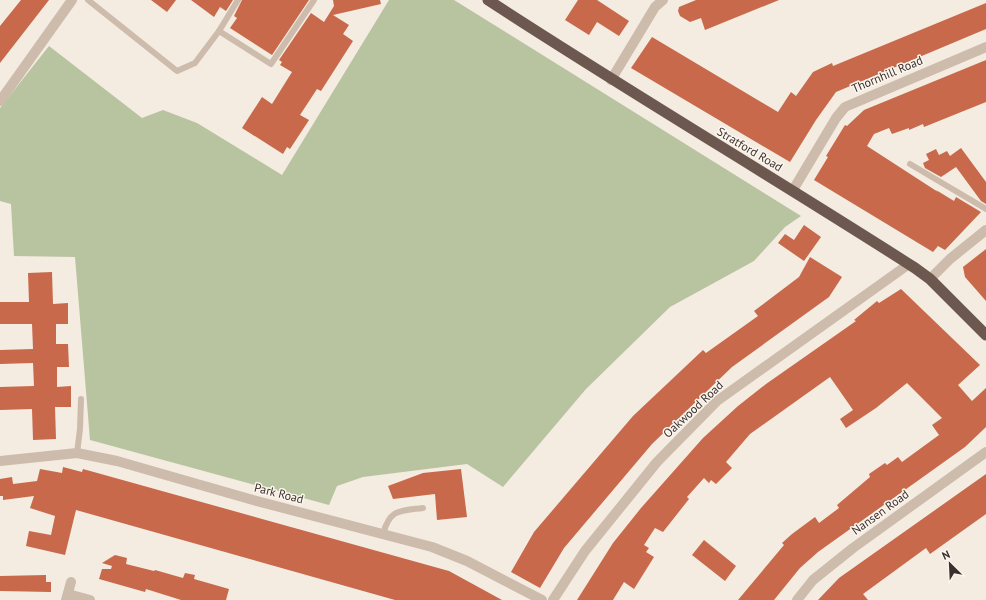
<svg xmlns="http://www.w3.org/2000/svg" width="986" height="600" font-family="'PT Sans',sans-serif">
  <style>
    .green { fill: #b8c4a0 }
    .building { fill: #c8694b }
    .lines { fill: none; stroke-linecap: round; stroke-linejoin: round }
    .service { stroke: #cdbbac; stroke-width: 6 }
    .minor { stroke: #cdbbac; stroke-width: 10 }
    .tertiary { stroke: #cdbbac; stroke-width: 10 }
    .trunk { stroke: #6c584f; stroke-width: 11 }
    .labels { text-anchor: middle; dominant-baseline: central; stroke-width: 3; stroke-linejoin: round; paint-order: stroke }
    .street-label { font-size: 12px; fill: #3b302b; stroke: #fbf5ee }
  </style>
  <rect width="100%" height="100%" fill="#f4ebe1"/>
  <path class="green" d="M389,0h65l347,216 -16,11 -31,34 -84,46 -84,82 -83,98 -36,-23 -104,13 -26,9 -8,19 -239,-65 -15,-183 -61,-1 -3,-52 -11,-3v-93l49,-62 93,72 21,-8 34,13 85,52z"/>
  <g class="building">
    <path d="M21,0h28l-49,63v-37z"/>
    <path d="M151,0h25l-9,12z"/>
    <path d="M191,0h42l-7,11 -6,-4 -6,10z"/>
    <path d="M242,0h67l-37,55 -42,-27 7,-10 -3,-2z"/>
    <path d="M333,0h47l1,4 -48,11 16,10 -6,9 10,7 -32,50 -4,-2 -17,26 9,5 -19,29 -3,-2 -4,7 -41,-26 20,-31 10,7 20,-32 -12,-7 2,-3 -3,-2 32,-47 13,9 10,-16z"/>
    <path d="M578,0h19l32,21 -10,15 -22,-14 -8,13 -24,-15z"/>
    <path d="M696,0h83l-74,30 -4,-12 -11,4 -10,-6 -2,-5 1,-4z"/>
    <path d="M986,3v26l-150,63 -20,28 -26,42 -159,-94 21,-31 126,75 13,-20 5,4 17,-24 19,-9 1,3z"/>
    <path d="M986,60v42l-62,25 -1,-3 -14,6v-2l-17,6 -3,-6 -15,6 -7,12 71,46 -2,-2 18,11 2,-4 25,15 -36,38 -7,-4 -5,6 -119,-72 14,-23 -2,-1 19,-31 2,1 17,-16z"/>
    <path d="M961,148l25,34v22l-5,-3 -25,-34 -15,10 -16,-9 -2,-5 6,-3 -3,-6 10,-5 3,6 8,-4 3,5z"/>
    <path d="M804,225l17,12 -17,24 -26,-18 7,-9 9,6z"/>
    <path d="M986,249v52l-21,-24 -2,-10z"/>
    <path d="M810,257l32,20 -13,20 -97,70 -80,77 -88,104 -24,40 -29,-16 23,-40 99,-116 70,-66 3,3 52,-37 -4,-5 45,-34z"/>
    <path d="M52,272l1,32 15,-1v21h-12v20h12l1,23h-12v20l14,-1v21h-16l1,32 -23,1 -1,-31 -32,1v-23l34,-1 -1,-23 -33,1v-14l33,-1 -1,-25h-32v-22h29l-1,-29z"/>
    <path d="M901,289l79,76 -22,20 14,16 14,-13v39l-21,20 -147,105 -18,16 -26,32h-36l46,-55 -2,-2 10,-9 23,-17 4,6 20,-15 -2,-3 33,-28 -1,-3 16,-11 2,2 11,-8 4,5 37,-27 -7,-10 10,-7 -35,-35 -31,25 -30,20 -6,-9 13,-9 -23,-33 -80,57 -24,28 6,6 -16,16 -5,-4 -2,3 -5,-5 -17,19 2,2 -26,33 -8,-4 -11,17 5,3 -3,4 8,5 -20,32 -10,-7 -11,18h-36l36,-57 28,-35 62,-70 35,-32 28,-22 90,-63 -2,-1 23,-19 2,2z"/>
    <path d="M63,467l19,5 1,-3 366,102 53,29h-107l-319,-90 -11,45 -39,-9 3,-15 22,4 4,-19 -25,-8 4,-12 -31,4v-4h-3v-17l12,-2 1,7 24,-3 3,-12 22,4z"/>
    <path d="M461,469l6,48 -30,3 -2,-26 -42,5 -5,-13 35,-13z"/>
    <path d="M986,474v40l-56,40 -4,-6 -63,46 5,6h-50l21,-22z"/>
    <path d="M704,540l32,26 -11,15 -33,-26z"/>
    <path d="M115,555l12,3 -1,6 28,7 1,-1 28,8 2,-5 10,2 -1,4 35,10 -3,11h-45l-35,-11 -1,3 -46,-13 3,-10h9l1,-3 -10,-3z"/>
    <path d="M46,575v7h5v10l-51,-1v-15z"/>
  </g>
  <g class="lines">
    <g class="service">
      <path d="M88,0l89,71 18,-8 24,-32"/>
      <path d="M238,0l-19,31 52,33 43,-64"/>
      <path d="M910,164l76,45"/>
      <path d="M77,453l3,-24 1,-30"/>
      <path d="M383,534c7,-25 16,-23 40,-26"/>
    </g>
    <g class="minor">
      <path d="M611,80l44,-73 8,-7"/>
      <path d="M0,101l72,-101"/>
      <path d="M793,190l43,-72 9,-11 141,-60"/>
      <path d="M0,461l77,-8 40,8 136,39 179,47 35,14 75,39"/>
      <path d="M68,594l22,6"/>
      <path d="M66,600l5,-18"/>
      <path d="M553,600l32,-49 72,-89 60,-61 192,-137"/>
      <path d="M797,600l16,-20 40,-32 133,-96"/>
    </g>
    <path class="tertiary" d="M930,279l20,-20 36,-29"/>
    <path class="trunk" d="M488,0c141,92 285,177 427,268l15,11 56,56"/>
  </g>
  <g class="labels">
    <g class="street-label">
      <text transform="translate(887 74) rotate(-23)">Thornhill Road</text>
      <text transform="translate(750 149) rotate(31)">Stratford Road</text>
      <text transform="translate(693 409) rotate(-43)">Oakwood Road</text>
      <text transform="translate(279 493) rotate(14)">Park Road</text>
      <text transform="translate(880 512) rotate(-36)">Nansen Road</text>
    </g>
  </g>
  <g transform="translate(950 564) rotate(336)" stroke="#fbf5ee" stroke-width="3" paint-order="stroke">
  <path d="M0-3L7 15L0 10L-7 15Z" fill="#3b302b"/>
  <text y="-6" font-size="11" font-weight="bold" text-anchor="middle" fill="#3b302b">N</text>
  </g>
</svg>
